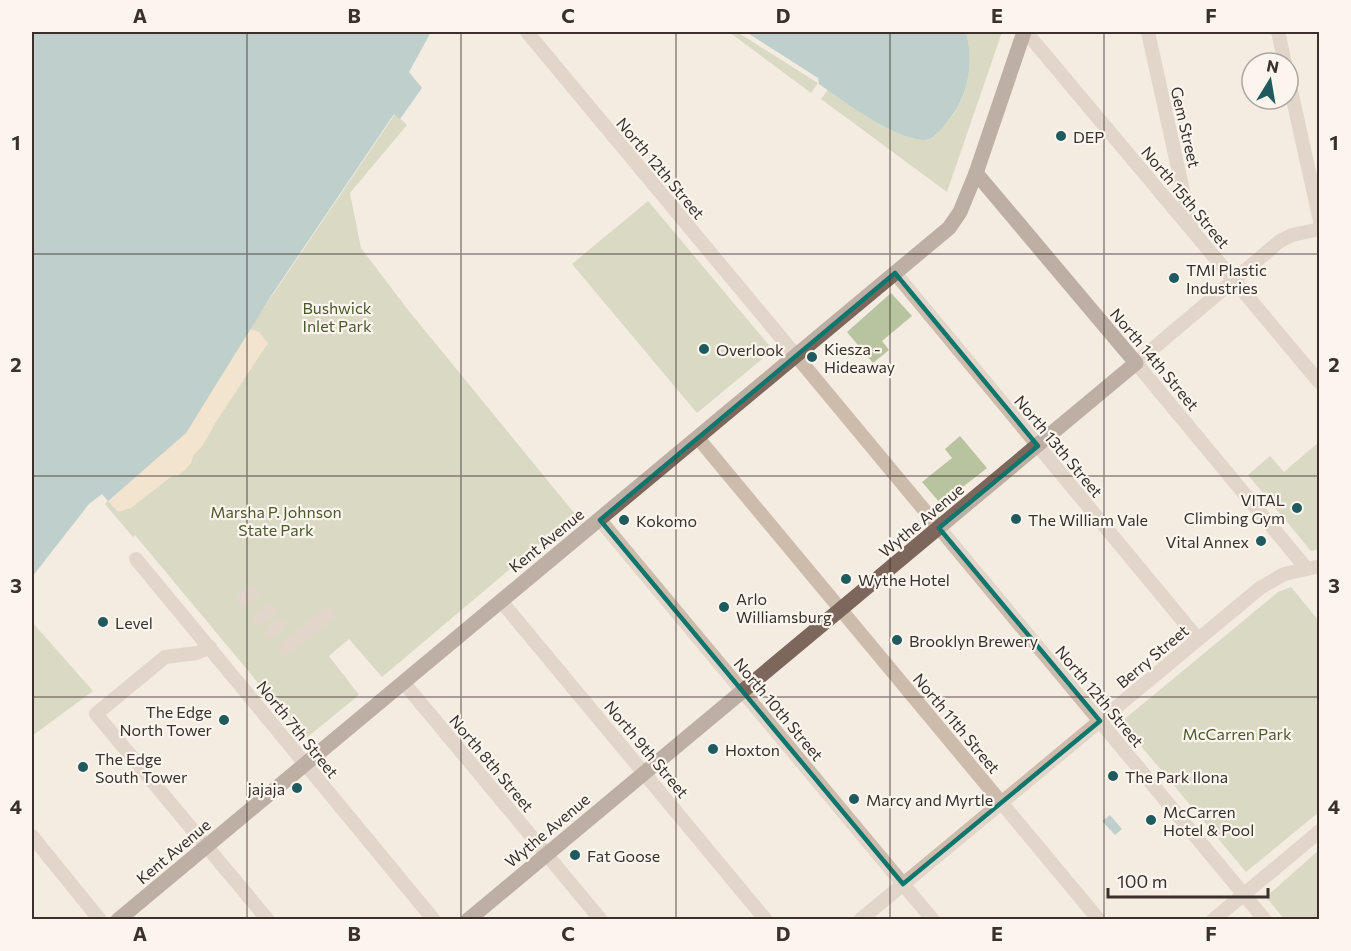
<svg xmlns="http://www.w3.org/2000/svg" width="1351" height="951" font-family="Commissioner,sans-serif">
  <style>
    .green { fill: #b8c4a0 }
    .sand { fill: #efdcb8 }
    .water { fill: #7fb0b2 }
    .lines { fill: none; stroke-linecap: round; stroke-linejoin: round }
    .minor { stroke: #cdbbac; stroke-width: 14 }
    .major { stroke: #7d675c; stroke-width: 15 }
    .marked { fill: none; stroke: #0f766e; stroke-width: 4.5; stroke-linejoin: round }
    .grid { fill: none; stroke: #3b302b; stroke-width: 1.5; stroke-opacity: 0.55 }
    .poi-dot { fill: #1f5a5e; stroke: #fbf5ee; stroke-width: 2 }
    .labels { text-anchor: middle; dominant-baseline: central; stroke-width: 4.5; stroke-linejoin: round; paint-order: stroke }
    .street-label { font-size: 16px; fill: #3b302b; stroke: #fbf5ee }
    .poi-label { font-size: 16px; fill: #3b302b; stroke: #fbf5ee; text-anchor: start }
    .park-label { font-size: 16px; fill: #4a5a2e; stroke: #fbf5ee }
    .neatline { fill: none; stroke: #3b302b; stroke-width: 2 }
    .grid-label { font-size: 20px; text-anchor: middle; font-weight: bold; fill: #3b302b }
  </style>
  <rect width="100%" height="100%" fill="#f4ebe1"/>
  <g class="green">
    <path d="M729,32h8l81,51 -7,10z"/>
    <path d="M966,32h36l-55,160 -126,-93 7,-9c22,15 70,52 98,50 9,-1 12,-8 16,-14 4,-5 10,-9 13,-14 15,-23 18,-55 11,-80z"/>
    <path d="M395,114l12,11 -57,68 11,55 47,62 167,204 -193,163 -33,-38 -20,17 30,39 -54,44 -170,-204 -2,2 -28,-33 154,-189z"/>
    <path d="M648,201l125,149 -76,63 -125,-149z"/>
    <path d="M891,293l21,23 -30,25 7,9 -16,13 -26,-31z"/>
    <path d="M960,436l27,32 -46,36 -19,-22 30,-24 -7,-9z"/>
    <path d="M1319,442v107l-8,2 -63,-76 22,-19 14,16z"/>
    <path d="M1291,587l28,34v191l-73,60 -125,-150 157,-130z"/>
    <path d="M32,622l61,69 -61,45z"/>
    <path d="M1319,850v69h-35l-18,-22z"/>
  </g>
  <path class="sand" d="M250,329l9,3 9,11 -52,79 -13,23 -10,11 -2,7 -6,7 -8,6h-5l-41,32 -13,4 -10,-11 78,-68z"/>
  <g class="water">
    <path d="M32,32h399l-22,40 13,16 -22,31 -6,-5 -121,179 -87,140 -78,68 -6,-7 -13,10 -57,73z"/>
    <path d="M746,32h220c7,25 4,54 -9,76 -4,7 -21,29 -27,31 -27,8 -89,-40 -111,-55l-1,-6z"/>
    <path d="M1110,815l12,14 -7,6 -13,-14z"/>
  </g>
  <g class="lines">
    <g class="minor">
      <path d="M527,32l738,888"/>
      <path d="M1026,32l294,351"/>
      <path d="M1148,32l43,195"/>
      <path d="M1278,32l7,31"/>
      <path d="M1288,77l32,144"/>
      <path d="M895,273l303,366"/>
      <path d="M698,438l401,482"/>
      <path d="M600,520l333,400"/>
      <path d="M136,559l298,361"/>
      <path d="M1306,568l-170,-205 144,-122 12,-6 28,-6"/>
      <path d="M244,599l8,-6"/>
      <path d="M501,601l265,319"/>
      <path d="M260,619l9,-7"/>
      <path d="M271,632l8,-7"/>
      <path d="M210,647l-13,6 -32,4 -69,57 172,206"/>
      <path d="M285,649l43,-35"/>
      <path d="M404,683l197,237"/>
      <path d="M32,836l68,84"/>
      <path d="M860,920l400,-332 24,-14 36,-8"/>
      <path d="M1213,920l107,-89"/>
    </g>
    <g class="major">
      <path d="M118,920l831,-692 11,-16 16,-39 48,-141"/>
      <path d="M468,920l668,-557 -160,-190"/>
    </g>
  </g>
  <path d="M0 0H1351V951H0ZM895,273l143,173 -99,82 161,193 -197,163 -303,-364z" fill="#f4ebe1" fill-opacity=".55" fill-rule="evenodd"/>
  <path class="marked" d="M895,273l143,173 -99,82 161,193 -197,163 -303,-364z"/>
  <path class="grid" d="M247,32v888M461,32v888M676,32v888M890,32v888M1104,32v888M32,254h1288M32,476h1288M32,697h1288"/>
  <g class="poi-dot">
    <circle cx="1061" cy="136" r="6"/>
    <circle cx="1174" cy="278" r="6"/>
    <circle cx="704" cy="349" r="6"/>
    <circle cx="812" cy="357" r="6"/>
    <circle cx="1297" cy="508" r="6"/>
    <circle cx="1016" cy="519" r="6"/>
    <circle cx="624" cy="520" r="6"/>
    <circle cx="1261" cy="541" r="6"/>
    <circle cx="846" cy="579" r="6"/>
    <circle cx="724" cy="607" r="6"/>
    <circle cx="103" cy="622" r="6"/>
    <circle cx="897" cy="640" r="6"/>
    <circle cx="224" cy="720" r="6"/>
    <circle cx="713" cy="749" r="6"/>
    <circle cx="83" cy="767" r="6"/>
    <circle cx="1113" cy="776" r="6"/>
    <circle cx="297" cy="788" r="6"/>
    <circle cx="854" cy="799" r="6"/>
    <circle cx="1151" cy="820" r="6"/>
    <circle cx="575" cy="855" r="6"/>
  </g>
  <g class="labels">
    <g class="street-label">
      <text transform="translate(1186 127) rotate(77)">Gem Street</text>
      <text transform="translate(661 168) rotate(50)">North 12th Street</text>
      <text transform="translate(1186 197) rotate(50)">North 15th Street</text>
      <text transform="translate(1155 359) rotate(50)">North 14th Street</text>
      <text transform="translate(1059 446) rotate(50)">North 13th Street</text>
      <text transform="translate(921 520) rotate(-40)">Wythe Avenue</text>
      <text transform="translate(546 540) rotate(-39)">Kent Avenue</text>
      <text transform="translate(1152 656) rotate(-40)">Berry Street</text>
      <text transform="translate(1100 696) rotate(50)">North 12th Street</text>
      <text transform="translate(779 709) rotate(50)">North 10th Street</text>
      <text transform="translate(957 723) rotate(50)">North 11th Street</text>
      <text transform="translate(298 729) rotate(51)">North 7th Street</text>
      <text transform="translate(647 749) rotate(50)">North 9th Street</text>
      <text transform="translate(492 763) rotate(50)">North 8th Street</text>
      <text transform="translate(547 830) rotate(-40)">Wythe Avenue</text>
      <text transform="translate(173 851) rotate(-40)">Kent Avenue</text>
    </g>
    <g class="poi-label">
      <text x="1073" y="136">DEP</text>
      <text x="1186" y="269">TMI Plastic<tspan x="1186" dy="18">Industries</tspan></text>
      <text x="824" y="348">Kiesza -<tspan x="824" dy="18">Hideaway</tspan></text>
      <text x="716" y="349">Overlook</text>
      <text x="1285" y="499" text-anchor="end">VITAL<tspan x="1285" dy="18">Climbing Gym</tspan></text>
      <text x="1028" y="519">The William Vale</text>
      <text x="636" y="520">Kokomo</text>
      <text x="1249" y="541" text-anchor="end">Vital Annex</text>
      <text x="858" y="579">Wythe Hotel</text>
      <text x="736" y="598">Arlo<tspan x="736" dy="18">Williamsburg</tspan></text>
      <text x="115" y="622">Level</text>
      <text x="909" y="640">Brooklyn Brewery</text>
      <text x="212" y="711" text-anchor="end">The Edge<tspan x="212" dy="18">North Tower</tspan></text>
      <text x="725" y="749">Hoxton</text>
      <text x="95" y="758">The Edge<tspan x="95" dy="18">South Tower</tspan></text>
      <text x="1125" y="776">The Park Ilona</text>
      <text x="285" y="788" text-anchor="end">jajaja</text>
      <text x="866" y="799">Marcy and Myrtle</text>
      <text x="1163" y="811">McCarren<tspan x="1163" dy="18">Hotel &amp; Pool</tspan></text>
      <text x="587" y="855">Fat Goose</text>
    </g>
    <g class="park-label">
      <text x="337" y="307">Bushwick<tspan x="337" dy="18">Inlet Park</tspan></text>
      <text x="276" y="511">Marsha P. Johnson<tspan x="276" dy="18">State Park</tspan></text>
      <text x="1237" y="733">McCarren Park</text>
    </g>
  </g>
  <rect width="1351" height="951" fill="none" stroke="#fbf5ee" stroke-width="66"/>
  <g transform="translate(1270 81) rotate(11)"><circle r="28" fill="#fbf5ee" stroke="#aea6a0" stroke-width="1.5"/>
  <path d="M0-4.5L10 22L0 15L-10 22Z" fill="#1f5a5e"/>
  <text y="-9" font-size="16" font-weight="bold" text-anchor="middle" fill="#3b302b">N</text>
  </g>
  <path d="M1108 888v9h160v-9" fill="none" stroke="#3b302b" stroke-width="3"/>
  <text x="1117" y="888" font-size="18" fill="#3b302b" stroke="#fbf5ee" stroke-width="4.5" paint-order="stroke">100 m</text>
  <rect x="33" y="33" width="1285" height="885" class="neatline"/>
  <g class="grid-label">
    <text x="140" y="23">A</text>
    <text x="354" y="23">B</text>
    <text x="568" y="23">C</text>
    <text x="783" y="23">D</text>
    <text x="997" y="23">E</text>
    <text x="1211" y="23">F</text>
    <text x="16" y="150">1</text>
    <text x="1334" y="150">1</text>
    <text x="16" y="372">2</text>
    <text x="1334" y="372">2</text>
    <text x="16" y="593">3</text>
    <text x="1334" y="593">3</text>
    <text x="16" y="814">4</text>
    <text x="1334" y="814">4</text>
    <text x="140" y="941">A</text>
    <text x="354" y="941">B</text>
    <text x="568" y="941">C</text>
    <text x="783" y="941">D</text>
    <text x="997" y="941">E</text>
    <text x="1211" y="941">F</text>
  </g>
</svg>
